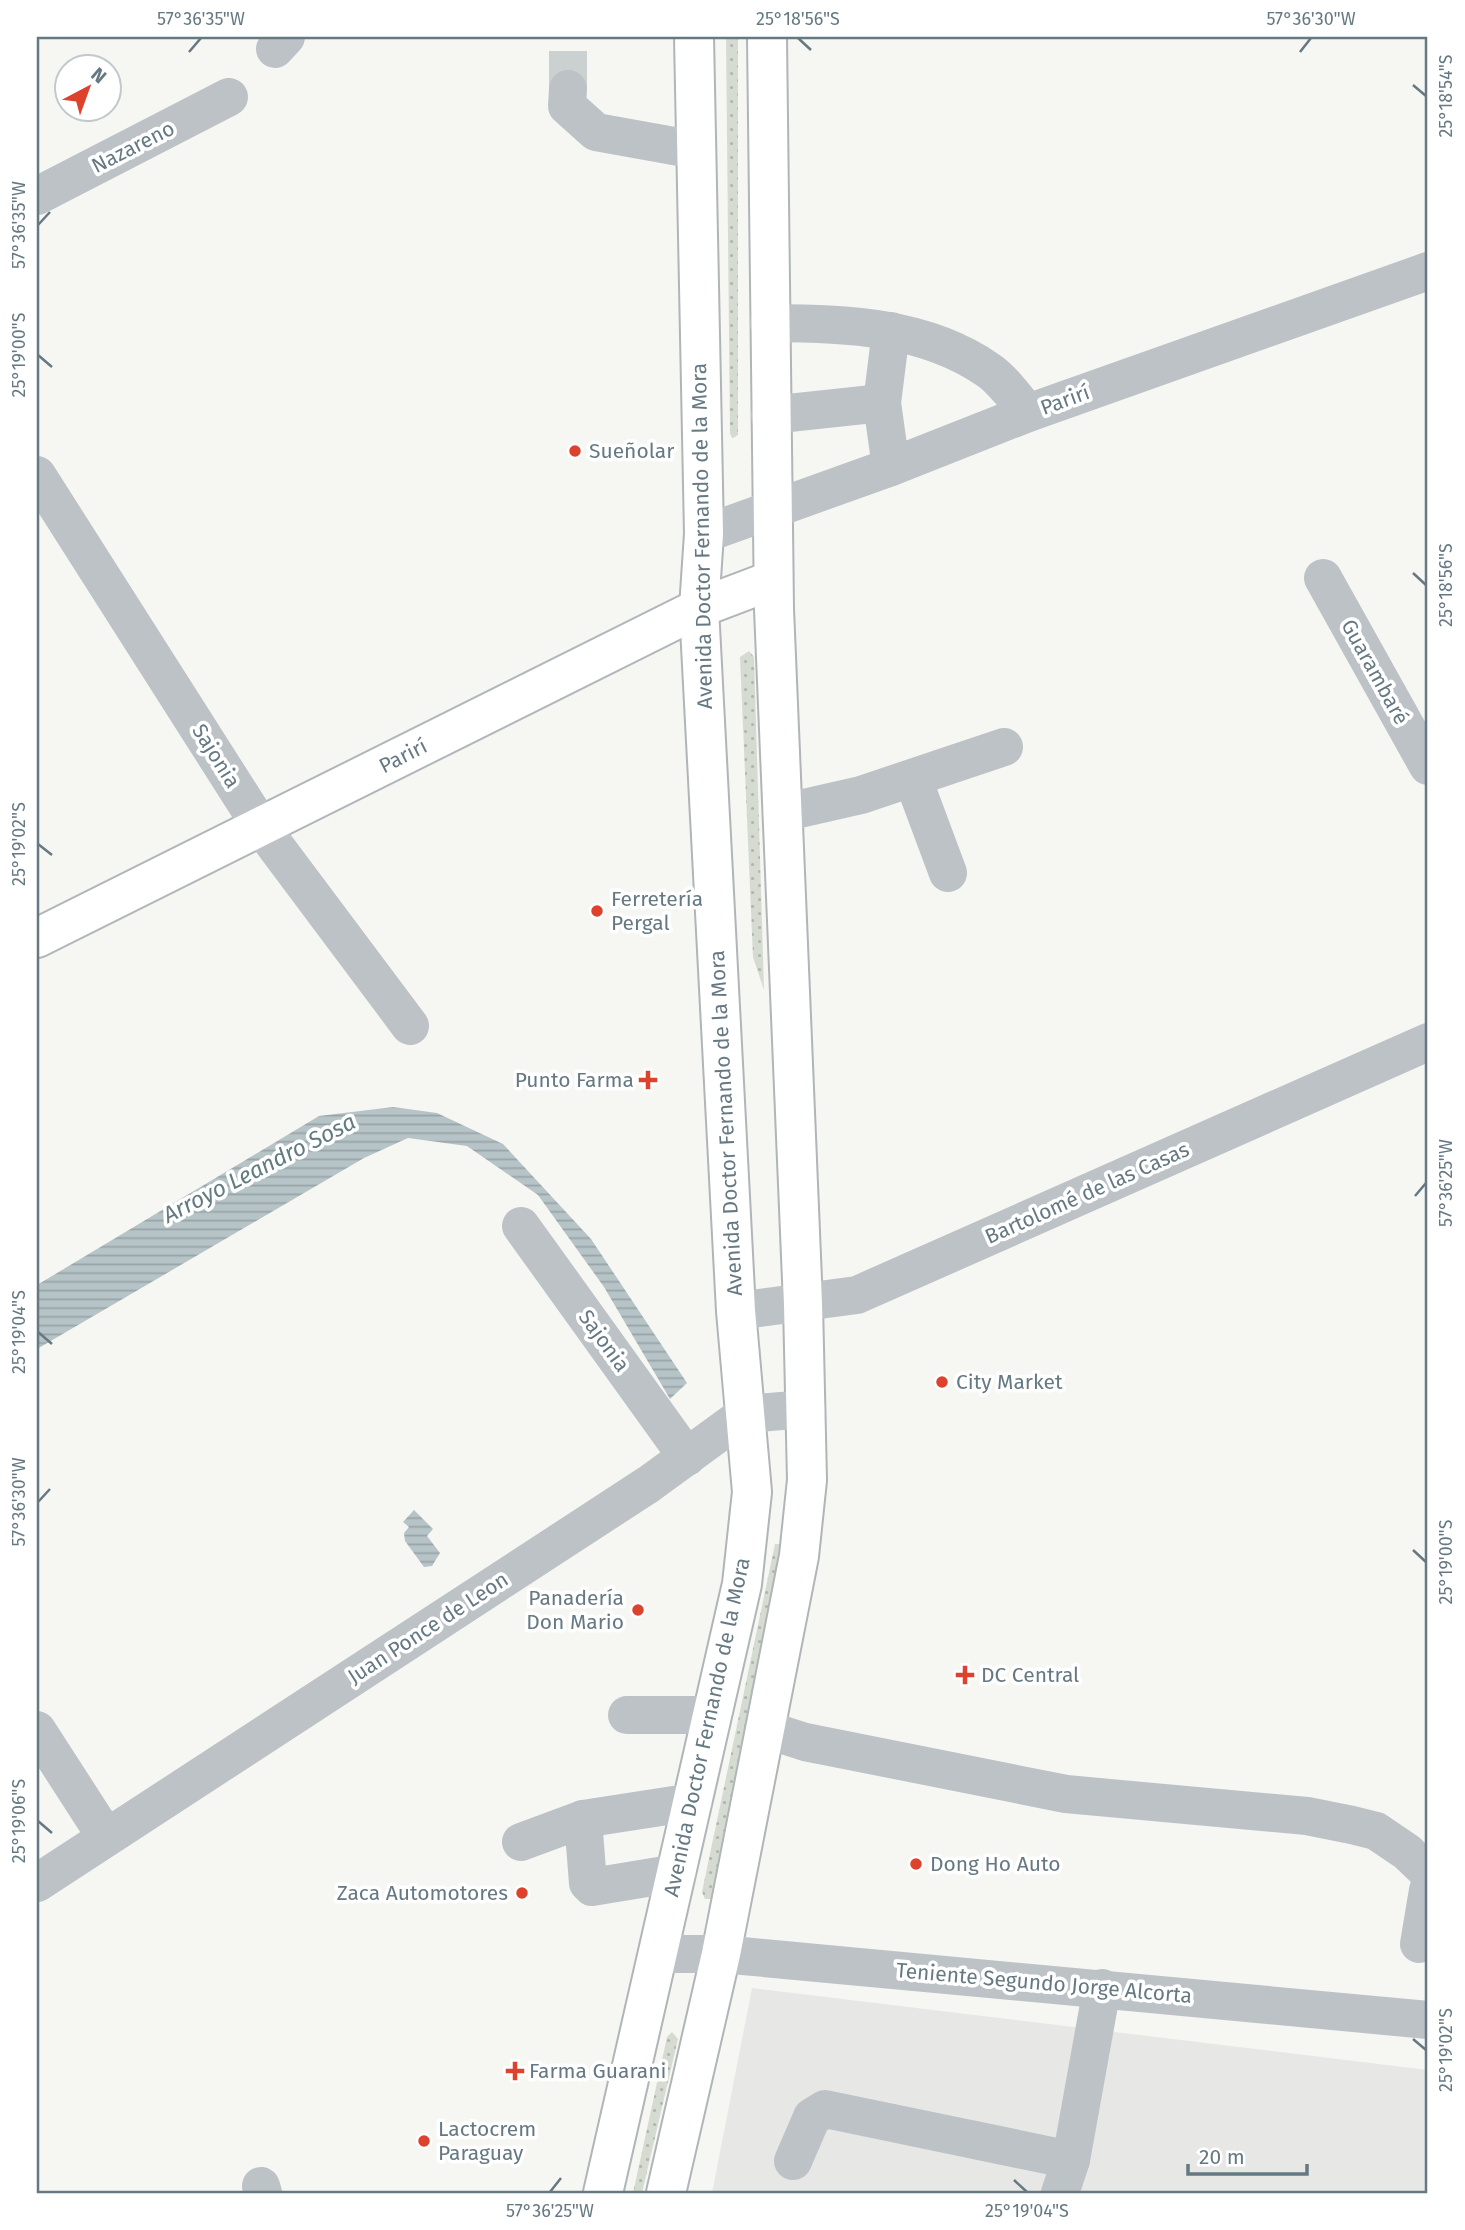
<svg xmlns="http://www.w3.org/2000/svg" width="1465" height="2230" font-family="'Fira Sans',sans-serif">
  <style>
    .built { fill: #e7e7e6 }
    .grass { fill: url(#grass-dots) }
    .water { fill: url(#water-rules) }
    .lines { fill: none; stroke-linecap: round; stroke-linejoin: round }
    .minor-tunnel { stroke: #cbd0d1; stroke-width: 38; stroke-dasharray: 38 19; stroke-linecap: butt }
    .major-casing { stroke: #b0b6b9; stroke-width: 42 }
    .highway-casing { stroke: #b0b5b8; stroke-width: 42 }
    .minor { stroke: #bcc2c5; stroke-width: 38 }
    .major { stroke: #fff; stroke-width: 38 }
    .highway { stroke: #fff; stroke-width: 38 }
    .ticks { fill: none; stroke: #667983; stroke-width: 2.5 }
    .poi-dot { fill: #dd422c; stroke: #fff; stroke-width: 2.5 }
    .labels { text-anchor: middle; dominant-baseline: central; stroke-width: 7; stroke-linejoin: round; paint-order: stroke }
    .street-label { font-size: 21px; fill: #667983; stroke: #fff }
    .poi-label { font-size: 21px; fill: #667983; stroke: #fff; text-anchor: start }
    .water-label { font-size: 23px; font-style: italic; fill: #627b7f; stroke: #fff }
    .neatline { fill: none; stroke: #667983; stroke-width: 2.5 }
    .ticks-label { font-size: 18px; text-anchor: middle; fill: #667983 }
  </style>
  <defs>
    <pattern id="grass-dots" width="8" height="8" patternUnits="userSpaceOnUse" patternTransform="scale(1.75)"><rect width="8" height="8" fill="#d6dbd2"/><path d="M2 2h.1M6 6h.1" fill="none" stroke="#b1b6b0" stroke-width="1.8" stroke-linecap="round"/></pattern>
    <pattern id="water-rules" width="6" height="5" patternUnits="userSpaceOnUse" patternTransform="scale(1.75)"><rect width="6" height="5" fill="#b6c4c7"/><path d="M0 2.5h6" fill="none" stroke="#98a4a7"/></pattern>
  </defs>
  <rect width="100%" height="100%" fill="#f6f6f3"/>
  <path class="built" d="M752,1988l676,82v123h-716z"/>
  <g class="grass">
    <path d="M726,37h12v398l-5,3 -3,-4z"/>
    <path d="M749,651l5,6 10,333 -11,-33 -13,-300z"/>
    <path d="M775,1544h6l3,5 -70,346 -2,4h-7l-3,-7z"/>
    <path d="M672,2032l6,7 -36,154h-9l34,-156z"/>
  </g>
  <g class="water">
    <path d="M393,1107l44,6 66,31 88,95 96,144 -17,16 -66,-112 -66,-92 -71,-49 -59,-8 -44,20 -327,191v-64l282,-169z"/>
    <path d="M414,1510l19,19 -6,7 13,17 -8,13 -8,1 -19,-26 -1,-8 5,-6 -6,-5z"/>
  </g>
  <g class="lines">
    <path class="minor-tunnel" d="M568,89v-52"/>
    <g class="major-casing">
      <path id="major" d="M37,938l662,-330 74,-28"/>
    </g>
    <g class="highway-casing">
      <g id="highway">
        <path d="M603,2193l139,-609 10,-92 -16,-181 -37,-703 5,-74 -10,-497"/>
        <path d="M666,2193l55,-239 78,-398 8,-76 -4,-176 -29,-695 -7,-572"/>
      </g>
    </g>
    <g class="minor">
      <path d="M275,49l11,-12"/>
      <path d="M568,89l-1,17 29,26 100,18"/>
      <path d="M37,196l192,-99"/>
      <path d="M769,323c74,0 156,3 219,47 15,10 28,29 40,43"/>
      <path d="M891,331l-9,72 9,64"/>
      <path d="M770,415l112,-12"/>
      <path d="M37,475l224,352 149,199"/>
      <path d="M704,534l187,-67 137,-54 400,-142"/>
      <path d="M1323,578l105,188"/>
      <path d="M913,779l35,94"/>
      <path d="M782,813l79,-18 143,-48"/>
      <path d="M521,1226l166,231"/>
      <path d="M736,1311l121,-16 571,-253"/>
      <path d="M627,1715h83"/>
      <path d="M765,1729l40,13 261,52 241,22 45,9 24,6 31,21 21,20"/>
      <path d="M37,1730l69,107"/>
      <path d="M583,1819l5,64 4,4 85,-14"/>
      <path d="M521,1842l62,-23 110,-17"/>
      <path d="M37,1883l612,-399 96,-70 61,-5"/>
      <path d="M1419,1944l9,-54"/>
      <path d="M659,1954h62l707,66"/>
      <path d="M793,2161l19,-44 13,-8 246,51"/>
      <path d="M261,2186l2,7"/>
      <path d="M1060,2193l11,-33 31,-172"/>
    </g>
    <use href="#major" class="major"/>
    <use href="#highway" class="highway"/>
  </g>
  <path class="ticks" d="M798,38l13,12M189,52l12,-14M1300,52l11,-14M1413,85l13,11M38,225l12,-13M38,355l14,12M1413,573l13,12M38,844l14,11M1415,1196l11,-13M38,1332l14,12M38,1502l12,-13M1413,1550l13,12M38,1821l14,12M1413,2039l13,11M1014,2180l13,12M550,2192l11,-14"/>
  <g class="poi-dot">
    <circle cx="575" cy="451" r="7"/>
    <circle cx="597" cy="911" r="7"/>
    <path d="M644.5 1069.5h7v7h7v7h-7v7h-7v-7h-7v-7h7z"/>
    <circle cx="942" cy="1382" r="7"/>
    <circle cx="638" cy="1610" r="7"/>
    <path d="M961.5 1664.5h7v7h7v7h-7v7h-7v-7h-7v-7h7z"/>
    <circle cx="916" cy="1864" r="7"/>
    <circle cx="522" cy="1893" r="7"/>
    <path d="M511.5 2060.5h7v7h7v7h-7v7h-7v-7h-7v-7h7z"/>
    <circle cx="424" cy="2141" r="7"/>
  </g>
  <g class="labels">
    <g class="street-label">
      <text transform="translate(133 147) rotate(-27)">Nazareno</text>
      <text transform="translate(1065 400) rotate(-20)">Parirí</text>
      <text transform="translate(702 536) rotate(-91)">Avenida Doctor Fernando de la Mora</text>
      <text transform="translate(1375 672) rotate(61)">Guarambaré</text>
      <text transform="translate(216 756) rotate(58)">Sajonia</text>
      <text transform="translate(403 756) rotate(-27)">Parirí</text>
      <text transform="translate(726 1123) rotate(-93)">Avenida Doctor Fernando de la Mora</text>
      <text transform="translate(1087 1193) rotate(-24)">Bartolomé de las Casas</text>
      <text transform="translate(604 1341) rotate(54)">Sajonia</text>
      <text transform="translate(428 1628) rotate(-33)">Juan Ponce de Leon</text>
      <text transform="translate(707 1727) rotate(-78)">Avenida Doctor Fernando de la Mora</text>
      <text transform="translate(1044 1983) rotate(5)">Teniente Segundo Jorge Alcorta</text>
    </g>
    <g class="poi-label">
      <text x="589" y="451">Sueñolar</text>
      <text x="611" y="899">Ferretería<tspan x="611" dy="24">Pergal</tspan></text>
      <text x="634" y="1080" text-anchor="end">Punto Farma</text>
      <text x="956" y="1382">City Market</text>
      <text x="624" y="1598" text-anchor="end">Panadería<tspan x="624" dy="24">Don Mario</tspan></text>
      <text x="981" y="1675">DC Central</text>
      <text x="930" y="1864">Dong Ho Auto</text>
      <text x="508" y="1893" text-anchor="end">Zaca Automotores</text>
      <text x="529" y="2071">Farma Guarani</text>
      <text x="438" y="2129">Lactocrem<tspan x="438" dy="24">Paraguay</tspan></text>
    </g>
    <g class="water-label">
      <text transform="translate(259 1168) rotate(-27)">Arroyo Leandro Sosa</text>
    </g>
  </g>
  <rect width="1465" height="2230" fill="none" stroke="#ffffff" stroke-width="77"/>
  <g transform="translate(88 88) rotate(41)"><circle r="33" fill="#ffffff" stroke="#c2c9cd" stroke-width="2"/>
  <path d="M0-5L12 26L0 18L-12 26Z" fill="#dd422c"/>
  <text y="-10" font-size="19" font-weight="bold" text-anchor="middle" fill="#667983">N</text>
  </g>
  <path d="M1188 2164v10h119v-10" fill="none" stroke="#667983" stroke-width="3.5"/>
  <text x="1199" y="2164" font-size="21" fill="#667983" stroke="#ffffff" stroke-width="5" paint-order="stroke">20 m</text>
  <rect x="38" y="38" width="1388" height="2154" class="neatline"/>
  <g class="ticks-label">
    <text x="201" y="25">57°36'35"W</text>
    <text x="798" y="25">25°18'56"S</text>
    <text x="1311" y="25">57°36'30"W</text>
    <text transform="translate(1446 96) rotate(-90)" y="6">25°18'54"S</text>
    <text transform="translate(19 225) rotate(-90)" y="6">57°36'35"W</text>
    <text transform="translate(19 355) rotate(-90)" y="6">25°19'00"S</text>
    <text transform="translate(1446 585) rotate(-90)" y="6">25°18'56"S</text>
    <text transform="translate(19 844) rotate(-90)" y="6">25°19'02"S</text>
    <text transform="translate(1446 1183) rotate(-90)" y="6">57°36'25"W</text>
    <text transform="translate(19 1332) rotate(-90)" y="6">25°19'04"S</text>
    <text transform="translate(19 1502) rotate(-90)" y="6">57°36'30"W</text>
    <text transform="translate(1446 1562) rotate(-90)" y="6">25°19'00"S</text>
    <text transform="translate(19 1821) rotate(-90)" y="6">25°19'06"S</text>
    <text transform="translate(1446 2050) rotate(-90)" y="6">25°19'02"S</text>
    <text x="550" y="2217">57°36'25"W</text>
    <text x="1027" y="2217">25°19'04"S</text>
  </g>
</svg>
